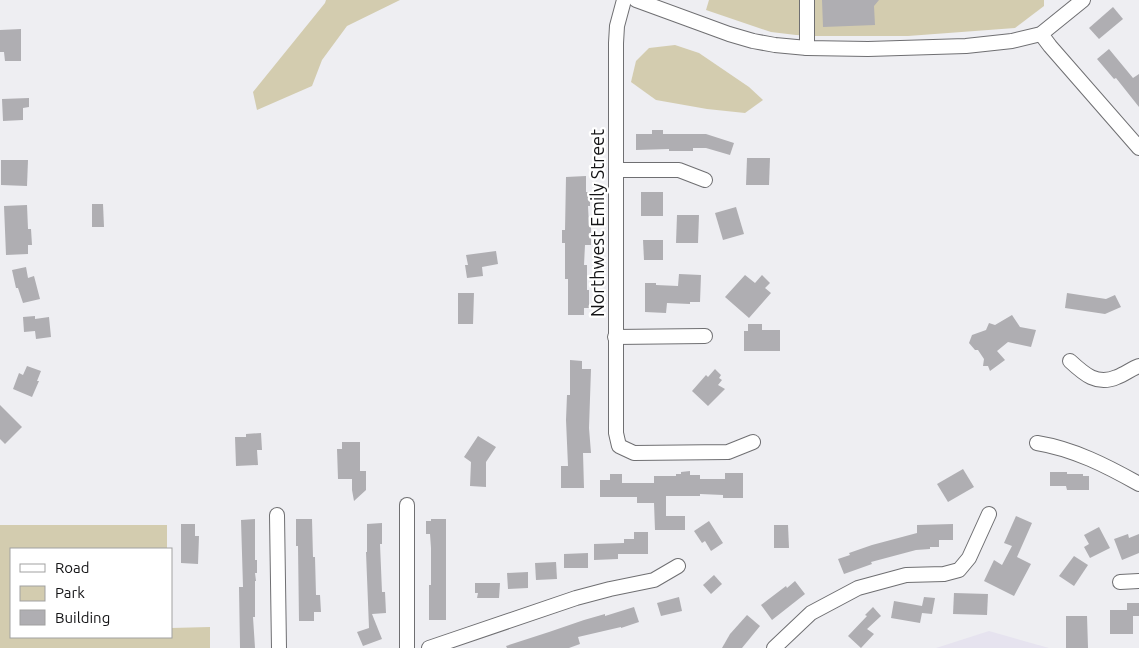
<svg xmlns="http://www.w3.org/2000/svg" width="1139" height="648" font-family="Ubuntu,sans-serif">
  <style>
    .built { fill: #e6e3ef }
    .green { fill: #d3ccaf }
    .building { fill: #afaeb2 }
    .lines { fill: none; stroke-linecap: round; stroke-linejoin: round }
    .minor-casing { stroke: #6f6f72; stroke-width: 16 }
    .minor { stroke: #fff; stroke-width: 14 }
    .labels { text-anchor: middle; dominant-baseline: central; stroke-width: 4.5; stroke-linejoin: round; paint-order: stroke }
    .street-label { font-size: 18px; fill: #131315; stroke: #fff }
  </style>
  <rect width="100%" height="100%" fill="#eeeef2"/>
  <path class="built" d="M989,631l60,17h-113z"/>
  <g class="green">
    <path d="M326,0h74l-53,26 -25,34 -10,26 -55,24 -4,-18 72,-89z"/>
    <path d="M709,0h335v6l-29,22 -107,8h-93l-19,-1 -25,-3 -65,-22z"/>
    <path d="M675,45l24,8 50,34 14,13 -18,13 -38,-4 -51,-9 -25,-18 5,-21 13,-13z"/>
    <path d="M0,525h167v24h-156v88h160v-9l39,-1v21h-210z"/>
  </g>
  <g class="building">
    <path d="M822,0h57l-5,6 1,19 -52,2z"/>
    <path d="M1113,7l10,12 -24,20 -10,-11z"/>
    <path d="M21,29v32h-16l-1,-9h-4v-22z"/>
    <path d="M1109,49l24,29 6,-4v33l-23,-29 -2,1 -17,-20z"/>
    <path d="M29,98v9l-6,1v12l-20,1 -1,-22z"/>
    <path d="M652,130h11v4h43l28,9 -4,12 -24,-7h-13v3h-24v-2l-33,1v-16h16z"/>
    <path d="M747,158h23l-1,27h-23z"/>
    <path d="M1,160h27l-1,26 -26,-1z"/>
    <path d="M586,176v16h4v14h-2l1,19h2v20h-6l-1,20h3v25h2v18h-5v7h-16v-36h-3v-36h-3v-13h3l1,-53z"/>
    <rect x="641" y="192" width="22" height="24"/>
    <path d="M92,204h11l1,23h-12z"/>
    <path d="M27,205l1,24h3l1,16h-4v9l-22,1 -2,-49z"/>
    <path d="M736,207l8,27 -21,6 -8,-27z"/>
    <path d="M677,215h22l-1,28h-22z"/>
    <path d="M643,240h20v20h-19z"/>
    <path d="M496,251l2,13 -16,3 1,9 -16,2 -2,-13h3l-2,-10z"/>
    <path d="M26,267l2,11 6,-2 6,23 -17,4 -5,-15h-2l-4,-18z"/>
    <path d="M679,274l22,1 -1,27h-10v2l-23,-1 -1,10 -21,-1v-29h11v2l22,1z"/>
    <path d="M745,275l10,8 7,-8 8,8 -5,5 6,5 -22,25 -24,-21z"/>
    <path d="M458,293h16l-1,31h-15z"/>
    <path d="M1067,293l39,6 9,-4 6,12 -16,7 -40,-6z"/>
    <path d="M1012,315l8,12 16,3 -5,17 -23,-5 -11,9 8,9 -15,11 -2,-5h-5l1,-7 -6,-9h-3l-6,-7 3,-8 14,-5 3,-7 6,2z"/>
    <path d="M35,316v3l14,-2 2,20 -15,2 -1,-8 -11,1 -1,-15z"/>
    <path d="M748,324h14v6h18v21h-36v-20h4z"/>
    <path d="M570,360l12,1v8h9l-2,59 2,25h-8l1,35h-23v-22h7l-2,-46 1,-25h3z"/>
    <path d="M27,366l14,5 -4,10h2l-7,16 -19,-8 6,-16 4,2z"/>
    <path d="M715,369l6,6 -2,3 3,2 -4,5 7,4 -17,17 -16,-15 14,-16 2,2z"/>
    <path d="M0,405l22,22 -17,17 -5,-5z"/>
    <path d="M261,433l1,17h-5l1,15 -22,1 -1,-29h11v-3z"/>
    <path d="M478,436l18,11 -10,15v25l-16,-1 1,-24 -7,-5z"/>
    <path d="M342,442h18v29h6v19l-12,11 -2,-11v-11h-14l-1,-30h5z"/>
    <path d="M963,469l11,18 -26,15 -11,-18z"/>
    <path d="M690,471v4h10v4h25v-6h18v25h-20v-3l-23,-1v2h-34v20h19v14h-30l-1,-27h-17v-6h-37v-17h10v-6h12v9h32v-7h22v-2h5v-2z"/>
    <path d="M1050,472h17v2h16v2h6v14h-22l-1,-4h-16z"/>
    <path d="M1016,516l16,7 -15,34 14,7 -17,32 -30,-15 10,-21 8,5 10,-19 -8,-3z"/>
    <path d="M255,519v41h2v13h-2l1,8h-1v36h-2l2,31h-15l-1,-61h4l-2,-67z"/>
    <path d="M296,519h16l1,38h2l1,38h4l1,17h-7v9h-15l-1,-75h-2z"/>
    <path d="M431,519h15v101h-17v-35h2v-37l-1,-14h-4v-13h5z"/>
    <path d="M709,521l14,22 -12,8 -6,-10 -3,2 -8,-12z"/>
    <path d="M382,523v21h-2l2,48h3l1,21 -14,1 10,25 -19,7 -6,-14 12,-4 -3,-76h1v-28z"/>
    <path d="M181,524h14v12h4l-1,28 -17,-1z"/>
    <path d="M953,524v16h-14v7h-9v2l-14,1 -45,12 1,2 -28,10 -6,-15 12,-4 -1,-2 23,-8 45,-12v-8z"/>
    <path d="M774,525h14l1,23h-15z"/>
    <path d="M1099,527l11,21 -20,10 -6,-11 5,-3 -5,-9z"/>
    <path d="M634,532h14v22h-30v5l-24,1v-16l30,-1v-4h10z"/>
    <path d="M1128,534l1,4 10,-4v19l-17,7 -8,-21z"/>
    <path d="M588,553v15h-24v-14z"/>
    <path d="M1074,556l14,9 -14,21 -15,-10z"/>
    <path d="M556,562l1,17 -21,1 -1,-17z"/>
    <path d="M528,572v16l-20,1 -1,-16z"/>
    <path d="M714,575l8,9 -11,10 -8,-9z"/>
    <path d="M795,581l10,13 -33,26 -11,-15 25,-19 1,2z"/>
    <path d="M475,583h25l-1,15h-22l1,-5h-3z"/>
    <path d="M954,593l34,1 -1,21 -34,-1z"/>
    <path d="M679,597l3,14 -21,5 -4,-13z"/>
    <path d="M924,597l11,1 -3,16 -10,-1 -2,10 -29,-5 3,-17 28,5z"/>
    <path d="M1127,603h12v13h-6v18h-23v-24h17z"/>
    <path d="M634,607l5,15 -18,6v-1l-43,10 2,7 -11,4h-62l-1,-2 43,-14 35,-12 21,-6v2z"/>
    <path d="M873,607l8,9 -14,13 7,5 -13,14 -13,-12 19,-20 -2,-1z"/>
    <path d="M747,615l13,11 -18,22h-20l8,-14z"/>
    <path d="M1066,616h21l1,32h-22z"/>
  </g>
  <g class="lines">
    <g class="minor-casing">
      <g id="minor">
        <path d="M624,0l-7,26 -1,17v390l3,13 15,7 94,-1 25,-10"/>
        <path d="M636,0l93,34 24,7 22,4 32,3 61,1 98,-3 46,-5 29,-7 42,-34"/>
        <path d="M1041,34l9,12 89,102"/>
        <path d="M807,48v-48"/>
        <path d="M616,170h63l26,10"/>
        <path d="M615,337l90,-1"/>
        <path d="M1070,361c14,13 27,25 47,16 8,-3 14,-8 22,-11"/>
        <path d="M1037,443c37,6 70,23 102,41"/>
        <path d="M277,515l2,133"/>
        <path d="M1120,582l19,-1"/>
        <path d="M407,648v-143"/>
        <path d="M429,648l147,-50 34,-9 44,-9 24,-14"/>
        <path d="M774,648l37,-35 47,-25 48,-13 38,-1 15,-4 10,-12 20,-44"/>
      </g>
    </g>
    <use href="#minor" class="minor"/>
  </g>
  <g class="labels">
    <g class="street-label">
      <text transform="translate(597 223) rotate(-90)">Northwest Emily Street</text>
    </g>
  </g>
  <rect x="10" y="548" width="162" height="90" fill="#ffffff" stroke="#a1a1a1"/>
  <rect x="20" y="564" width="25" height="8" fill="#ffffff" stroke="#a1a1a1"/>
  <text x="55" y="573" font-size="15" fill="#131315">Road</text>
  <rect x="20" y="586" width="25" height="15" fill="#d3ccaf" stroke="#a1a1a1"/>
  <text x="55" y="598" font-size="15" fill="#131315">Park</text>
  <rect x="20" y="610" width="25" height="15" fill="#afaeb2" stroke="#a1a1a1"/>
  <text x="55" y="623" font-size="15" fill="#131315">Building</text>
</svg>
